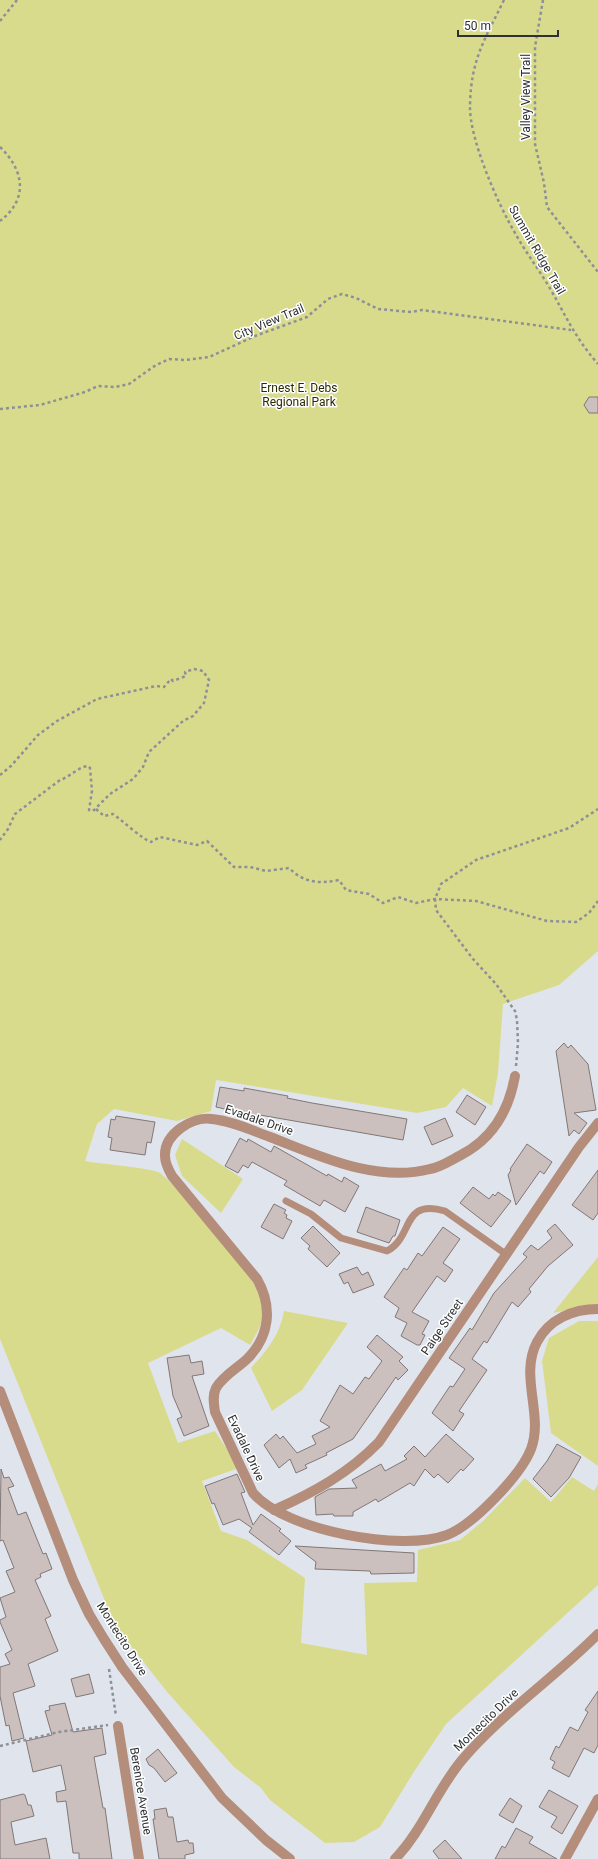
<svg xmlns="http://www.w3.org/2000/svg" width="598" height="1859" font-family="Roboto,sans-serif">
  <style>
    .green { fill: #d9db8c }
    .building { fill: #cbc0be; stroke: #817776 }
    .lines { fill: none; stroke-linecap: round; stroke-linejoin: round }
    .path { stroke: #8d9096; stroke-width: 2.5; stroke-dasharray: 3 3; stroke-linecap: butt }
    .lane { stroke: #b48d7b; stroke-width: 7 }
    .street { stroke: #b48d7b; stroke-width: 10 }
    .labels { text-anchor: middle; dominant-baseline: central; stroke-width: 3; stroke-linejoin: round; paint-order: stroke }
    .street-label { font-size: 12px; fill: #2e3033; stroke: #fff }
    .park-label { font-size: 12px; fill: #2b2b01; stroke: #fff }
  </style>
  <rect width="100%" height="100%" fill="#e0e5ed"/>
  <g class="green">
    <path d="M0,0h598v951l-39,34 -56,19 -5,69 -6,33 -29,-18 -17,19 -29,6 -201,-33 -5,31 -34,10 -63,-12 -17,15 -12,37c14,3 68,7 75,12 16,11 99,110 103,127 3,19 -4,29 -13,45l-29,-17 -73,35 30,80 37,-12 24,37 -37,13 19,50 26,9 58,38 -4,65 66,12 -3,-72 53,-1 1,-32 42,-10 23,-19 42,-43 26,24 21,-25 22,14 4,-7v101l-152,139 -31,46 -35,57 -26,15 -29,1 -55,-43 -9,-12 -27,-21 -66,-74 -53,-67 -115,-287z"/>
    <path d="M182,1139l61,40 -22,34 -39,-37 -7,-21z"/>
    <path d="M598,1257v47l-45,9z"/>
    <path d="M284,1311l64,12 -46,67 -30,21 -21,-43c16,-18 29,-33 33,-57z"/>
    <path d="M579,1321h19v145l-47,-33 -9,-72 7,-23z"/>
  </g>
  <g class="building">
    <path d="M589,397h9v16h-9l-5,-8z"/>
    <path d="M564,1043l4,5 3,-3 17,19 8,46 -22,3 13,10 -8,11 -5,-4 -5,6 -13,-85z"/>
    <path d="M220,1087l24,4v-3l44,8 -1,2 25,5 95,16 -4,21 -143,-25v2l-44,-10z"/>
    <path d="M467,1095l19,12 -11,18 -19,-13z"/>
    <path d="M116,1116l39,6 -4,21 -4,-1 -2,13 -35,-5 2,-12 -4,-1 3,-18 4,1z"/>
    <path d="M445,1118l8,18 -21,9 -8,-18z"/>
    <path d="M240,1138l7,4 1,-3 23,13 3,-6 53,30 1,-2 14,8 2,-5 15,9 -14,26 -21,-12 -4,6 -36,-21 3,-4 -35,-19 -4,6 -5,-3 -5,8 -13,-7z"/>
    <path d="M527,1144l25,18 -8,12 -4,-3 -24,34 -8,-30 3,-5 -1,-1z"/>
    <path d="M598,1170v43l-5,7 -21,-15z"/>
    <path d="M473,1187l16,12 4,-5 2,2 3,-4 13,9 -20,26 -31,-24z"/>
    <path d="M274,1204l12,6 -2,3 3,2 -1,3 6,3 -9,18 -22,-12z"/>
    <path d="M366,1207l34,13 -5,16h-2l-4,7 -32,-11z"/>
    <path d="M555,1224l18,21 -25,21 -19,23 2,3 -13,15 -6,-5 -25,41 -3,-2 -12,18 15,11 -28,41 5,3 -11,17 -21,-18 18,-27 3,1 12,-18 -16,-11 21,-30 2,2 22,-37 33,-36 -4,-3 8,-9 7,5 14,-12 -5,-7z"/>
    <path d="M313,1226l27,27 -13,14 -19,-18 2,-3 -9,-8z"/>
    <path d="M443,1227l17,12 -17,24 10,7 -8,12 -8,-6 -25,36 17,9 -7,13 3,1 -5,10h-3l-16,-9 6,-13 -12,-6 4,-9 -15,-11 20,-29 3,2 11,-17 4,3z"/>
    <path d="M357,1267l5,8 6,-3 6,13 -21,8 -5,-11 -4,2 -5,-10z"/>
    <path d="M377,1335l26,22 -4,4 9,9 -10,10 -2,-3 -43,62 -27,14 1,2 -22,10 2,3 -11,5 -6,-14 -11,9 -15,-23 12,-11 4,5 3,-3 14,17 19,-9 -4,-8 18,-9 -10,-6 20,-36 13,9 12,-17 4,2 13,-18 -15,-14z"/>
    <path d="M189,1355l2,8 11,-2 2,13 -12,2 17,50 -25,10 -7,-17 5,-2 -9,-21 -6,-38z"/>
    <path d="M446,1434l28,25 -11,12 -2,-2 -13,14 -10,-9 -4,4 -9,-9 -11,17 -4,-3 -32,19 -2,-3 -23,13v4h-19l-1,-2 -17,1 -1,-18 14,-8 28,-1 -5,-8 29,-16 4,7 22,-12 -3,-3 10,-10 11,11z"/>
    <path d="M557,1444l24,13 -12,21 -18,19 -18,-18 14,-18z"/>
    <path d="M1,1469l3,9 5,-1 5,9 -6,2 10,27 8,-3 17,42 3,-1 6,16 -12,5 1,3 -6,3 16,36 -6,3 13,32 -30,13 7,22 -22,7 11,45 -12,3 -3,-16 -3,1 -6,-30v-29l10,-3 -5,-10 7,-4 -12,-28v-2l6,-3 -6,-19 15,-6 -9,-21 8,-3 -11,-28 -3,1z"/>
    <path d="M237,1474l8,18 -4,1 12,32 8,-11 20,15 -2,2 12,10 -12,14 -30,-23 3,-4 -13,-9 -16,6 -9,-22 -2,1 -7,-18z"/>
    <path d="M295,1546l119,7v20l-43,1 -1,-3 -55,-2 1,-7z"/>
    <path d="M89,1674l5,19 -18,4 -5,-18z"/>
    <path d="M598,1691v54l-4,8 -10,-5 -15,29 -17,-9 3,-6 -5,-3 6,-13 3,2 11,-21 8,4 10,-19 -3,-2z"/>
    <path d="M65,1703l8,29 29,-4 4,26 -12,3 9,51h2l7,51h-33v-6h-6l-7,-52 -9,1 -1,-10 10,-2 -5,-25 -28,7 -7,-31 26,-6 -7,-24 5,-1 -1,-4z"/>
    <path d="M158,1749l19,24 -12,9 -11,-14 -5,-3 -3,-6z"/>
    <path d="M549,1790l29,16 -16,28 -11,-7 6,-10 -18,-10z"/>
    <path d="M23,1794l2,1 3,10h3l3,11 -23,6 4,23 31,-7 4,21h-50v-59z"/>
    <path d="M510,1798l12,8 -9,17 -14,-8z"/>
    <path d="M166,1808l2,9h5l4,25 11,-2 1,3h4l1,10 -9,2v4h-26l-6,-40h2l-1,-9z"/>
    <path d="M516,1828l17,9 -4,6 28,16h-62l7,-13 3,2z"/>
    <path d="M445,1840l17,19h-23l-6,-8z"/>
  </g>
  <g class="lines">
    <g class="path">
      <path d="M504,0c-19,39 -33,59 -34,105 -1,34 28,99 45,128 10,18 22,34 33,52 17,29 27,53 50,79"/>
      <path d="M543,0l-8,47v97l9,39 3,24 51,65"/>
      <path d="M0,21l17,-21"/>
      <path d="M0,147c24,23 29,52 0,74"/>
      <path d="M0,409l40,-4 45,-13 13,-6 17,1 14,-3 27,-19 13,-6 16,1 24,-3 46,-21 52,-19 21,-18 14,-5 14,4 22,11 33,3 11,-2 149,20"/>
      <path d="M0,775l11,-9 27,-31 19,-14 40,-22 59,-13 8,1 7,-8 2,2 13,-5 -1,-4 9,-3 9,2 6,9 -5,23 -11,13 -10,5 -34,31 -6,15 -10,12 -23,15 -17,17 -4,-1 3,-19 -2,-23 -2,-2c-10,1 -18,11 -28,14l-45,34 -7,15 -8,11"/>
      <path d="M96,809l8,7 9,-2c9,6 30,26 38,28l9,-5 37,8 10,-4 27,26h16l16,4 23,-3c15,15 30,16 50,12l7,10 23,4 14,9 15,-6 18,6 19,-4 41,2 71,20 29,1 13,-9 9,-12"/>
      <path d="M516,1066l2,-23 -1,-23 -2,-9 -19,-27 -23,-25 -37,-49 -1,-11 6,-15 35,-24 93,-32 29,-19"/>
      <path d="M109,1669l7,47"/>
      <path d="M0,1746l59,-14 49,-7"/>
    </g>
    <path class="lane" d="M286,1201l25,13 30,24 46,13c27,-14 14,-53 58,-40l62,44"/>
    <g class="street">
      <path d="M515,1076c-6,34 -23,63 -54,79 -10,5 -20,12 -31,14 -54,14 -110,-13 -160,-32 -19,-7 -38,-16 -58,-18 -20,-3 -48,15 -47,37 0,7 3,13 7,20l85,103c16,28 13,58 -11,81 -10,9 -23,16 -30,28 -4,8 -2,16 -1,24l38,81c33,38 149,59 194,42 26,-10 74,-60 84,-86 13,-34 -12,-73 6,-107 12,-23 36,-33 61,-33"/>
      <path d="M0,1391l73,189 16,34 15,25 18,28 100,131 44,42 24,19"/>
      <path d="M274,1510c39,-17 75,-37 105,-68l200,-295 19,-24"/>
      <path d="M118,1726l21,133"/>
      <path d="M395,1859c28,-29 41,-68 67,-99 40,-47 92,-82 136,-126"/>
      <path d="M565,1859l33,-60"/>
    </g>
  </g>
  <g class="labels">
    <g class="street-label">
      <text transform="translate(526 97) rotate(-90)">Valley View Trail</text>
      <text transform="translate(537 250) rotate(60)">Summit Ridge Trail</text>
      <text transform="translate(269 322) rotate(-23)">City View Trail</text>
      <text transform="translate(259 1120) rotate(19)">Evadale Drive</text>
      <text transform="translate(442 1327) rotate(-56)">Paige Street</text>
      <text transform="translate(246 1448) rotate(65)">Evadale Drive</text>
      <text transform="translate(122 1639) rotate(58)">Montecito Drive</text>
      <text transform="translate(486 1720) rotate(-44)">Montecito Drive</text>
      <text transform="translate(141 1791) rotate(81)">Berenice Avenue</text>
    </g>
    <g class="park-label">
      <text x="299" y="388">Ernest E. Debs<tspan x="299" dy="14">Regional Park</tspan></text>
    </g>
  </g>
  <path d="M458 30v6h100v-6" fill="none" stroke="#2e3033" stroke-width="2"/>
  <text x="464" y="30" font-size="12" fill="#2e3033" stroke="#ffffff" stroke-width="3" paint-order="stroke">50 m</text>
</svg>
